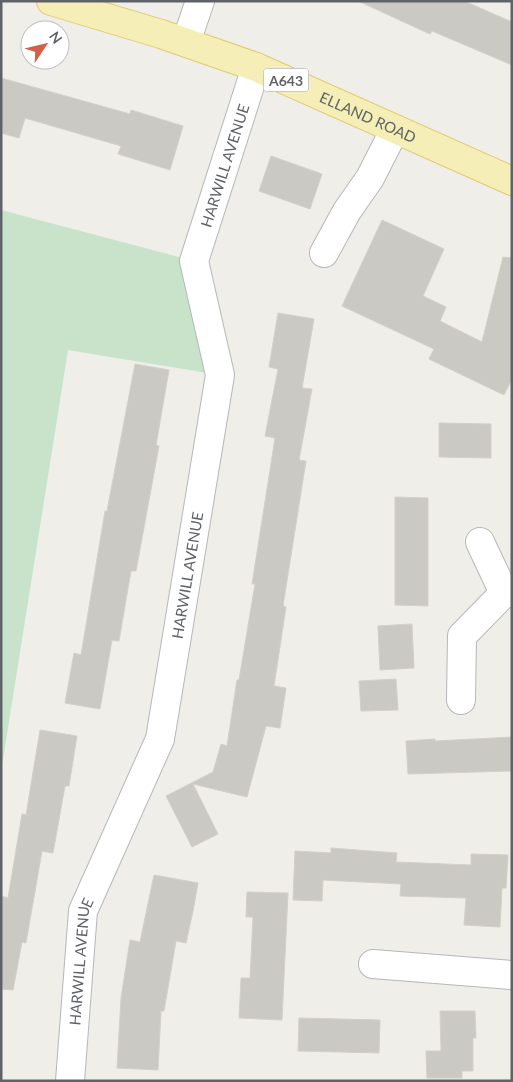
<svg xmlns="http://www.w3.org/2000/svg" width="513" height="1082" font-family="Lato,sans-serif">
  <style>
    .green { fill: #c8e3ca }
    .building { fill: #cbc9c4; stroke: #d3d0c7 }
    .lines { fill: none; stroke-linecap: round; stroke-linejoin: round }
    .minor-casing { stroke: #b5b7ba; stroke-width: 30 }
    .major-casing { stroke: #e0c970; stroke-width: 30 }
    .minor { stroke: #fff; stroke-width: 28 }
    .major { stroke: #f5efb7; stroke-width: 28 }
    .labels { text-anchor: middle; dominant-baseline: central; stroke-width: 5; stroke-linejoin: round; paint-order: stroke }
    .shield { fill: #fff; stroke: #8f9194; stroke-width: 1 }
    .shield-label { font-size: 14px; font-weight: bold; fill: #5f6266 }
    .street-label { font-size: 15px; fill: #5f6266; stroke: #fff }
  </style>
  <rect width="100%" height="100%" fill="#efeee8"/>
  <path class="green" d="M1,210l193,51 26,114 -152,-25 -67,422z"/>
  <g class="building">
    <path d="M358,1h106l48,21v43l-80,-34 -2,3z"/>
    <path d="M1,78l129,36 1,-4 52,16 -13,44 -52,-16 3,-8 -96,-28 -6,20 -18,-5z"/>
    <path d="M271,156l51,18 -12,35 -51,-18z"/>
    <path d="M382,220l62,29 -21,47 23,11 -6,14 42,21 21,-85 9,1v121l-8,16 -75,-36 5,-10 -92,-43z"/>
    <path d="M278,313l36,6 -12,69 10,1 -13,71 7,1 -23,145 3,1 -12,79 12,2 -6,40 -14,-2 -19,71 -54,-13 25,50 -26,13 -26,-51 47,-24 8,-28 6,2 10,-66h2l16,-96h-3l23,-146 -10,-2 13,-67 -9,-2z"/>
    <path d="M135,364l34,6 -13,75 3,1 -23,125h-5l-12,70 -7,-1 -12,69 -35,-6 9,-50 7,2 24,-144h2z"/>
    <path d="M439,423l52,1v34l-52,-1z"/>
    <path d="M395,497l33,1v108l-33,-1z"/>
    <path d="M412,624l2,44 -34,2 -2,-44z"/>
    <path d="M396,679l2,31 -37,1 -2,-30z"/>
    <path d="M40,730l37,6 -8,50h-4l-12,67 -11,-2 -16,92 -4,-1 -9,48 -12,-1v-93l7,2 14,-84 4,1z"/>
    <path d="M512,737v34l-104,3 -2,-33 29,-2v2z"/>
    <path d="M331,848l66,5 -1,9 75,3v-11l37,1 -2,33h-4l-2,39 -36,-2 2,-27 -66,-2 1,-12 -78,-4 -1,21 -29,-1 2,-49 36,2z"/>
    <path d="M154,875l44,8 -5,28 -7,32 -10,-2 -12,70h-3l-3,59 -41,-2 4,-70 9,-58 10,2z"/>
    <path d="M247,892l41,1 -6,127 -43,-2 2,-40h9l3,-61h-7z"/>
    <path d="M440,1011h35l1,27h-3v33h-11v7h-35l-1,-27h15z"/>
    <path d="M299,1018l81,2 -1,33 -81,-2z"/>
  </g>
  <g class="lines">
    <g class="minor-casing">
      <g id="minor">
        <path d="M186,42l14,-41"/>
        <path d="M324,253l23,-42 23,-33 25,-49"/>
        <path d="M480,542l24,51"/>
        <path d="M461,700l1,-64 42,-43h8"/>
        <path d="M373,964l139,11"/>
        <path id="s1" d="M70,1081l13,-170 77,-172 60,-364 -26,-114 62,-194"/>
      </g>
    </g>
    <g class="major-casing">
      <g id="major">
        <path id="s2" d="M51,1l110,33 95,33 256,114"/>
      </g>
    </g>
    <use href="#minor" class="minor"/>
    <use href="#major" class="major"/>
  </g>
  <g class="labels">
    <rect class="shield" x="263.5" y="68.5" width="45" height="23" rx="4"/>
    <g class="shield-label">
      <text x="286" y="80">A643</text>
    </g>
    <g class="street-label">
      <text stroke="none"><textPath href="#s2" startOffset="338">ELLAND ROAD</textPath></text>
      <text stroke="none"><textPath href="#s1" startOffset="945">HARWILL AVENUE</textPath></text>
      <text stroke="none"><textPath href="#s1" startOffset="525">HARWILL AVENUE</textPath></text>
      <text stroke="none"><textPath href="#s1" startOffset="120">HARWILL AVENUE</textPath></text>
    </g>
  </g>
  <rect width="513" height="1082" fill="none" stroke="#5f6266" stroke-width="5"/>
  <g transform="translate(45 45) rotate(55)"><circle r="24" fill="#ffffff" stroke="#bfc0c2"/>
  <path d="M0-4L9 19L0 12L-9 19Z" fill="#d45e49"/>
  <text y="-8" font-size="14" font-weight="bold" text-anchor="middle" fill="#5f6266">N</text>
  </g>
</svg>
